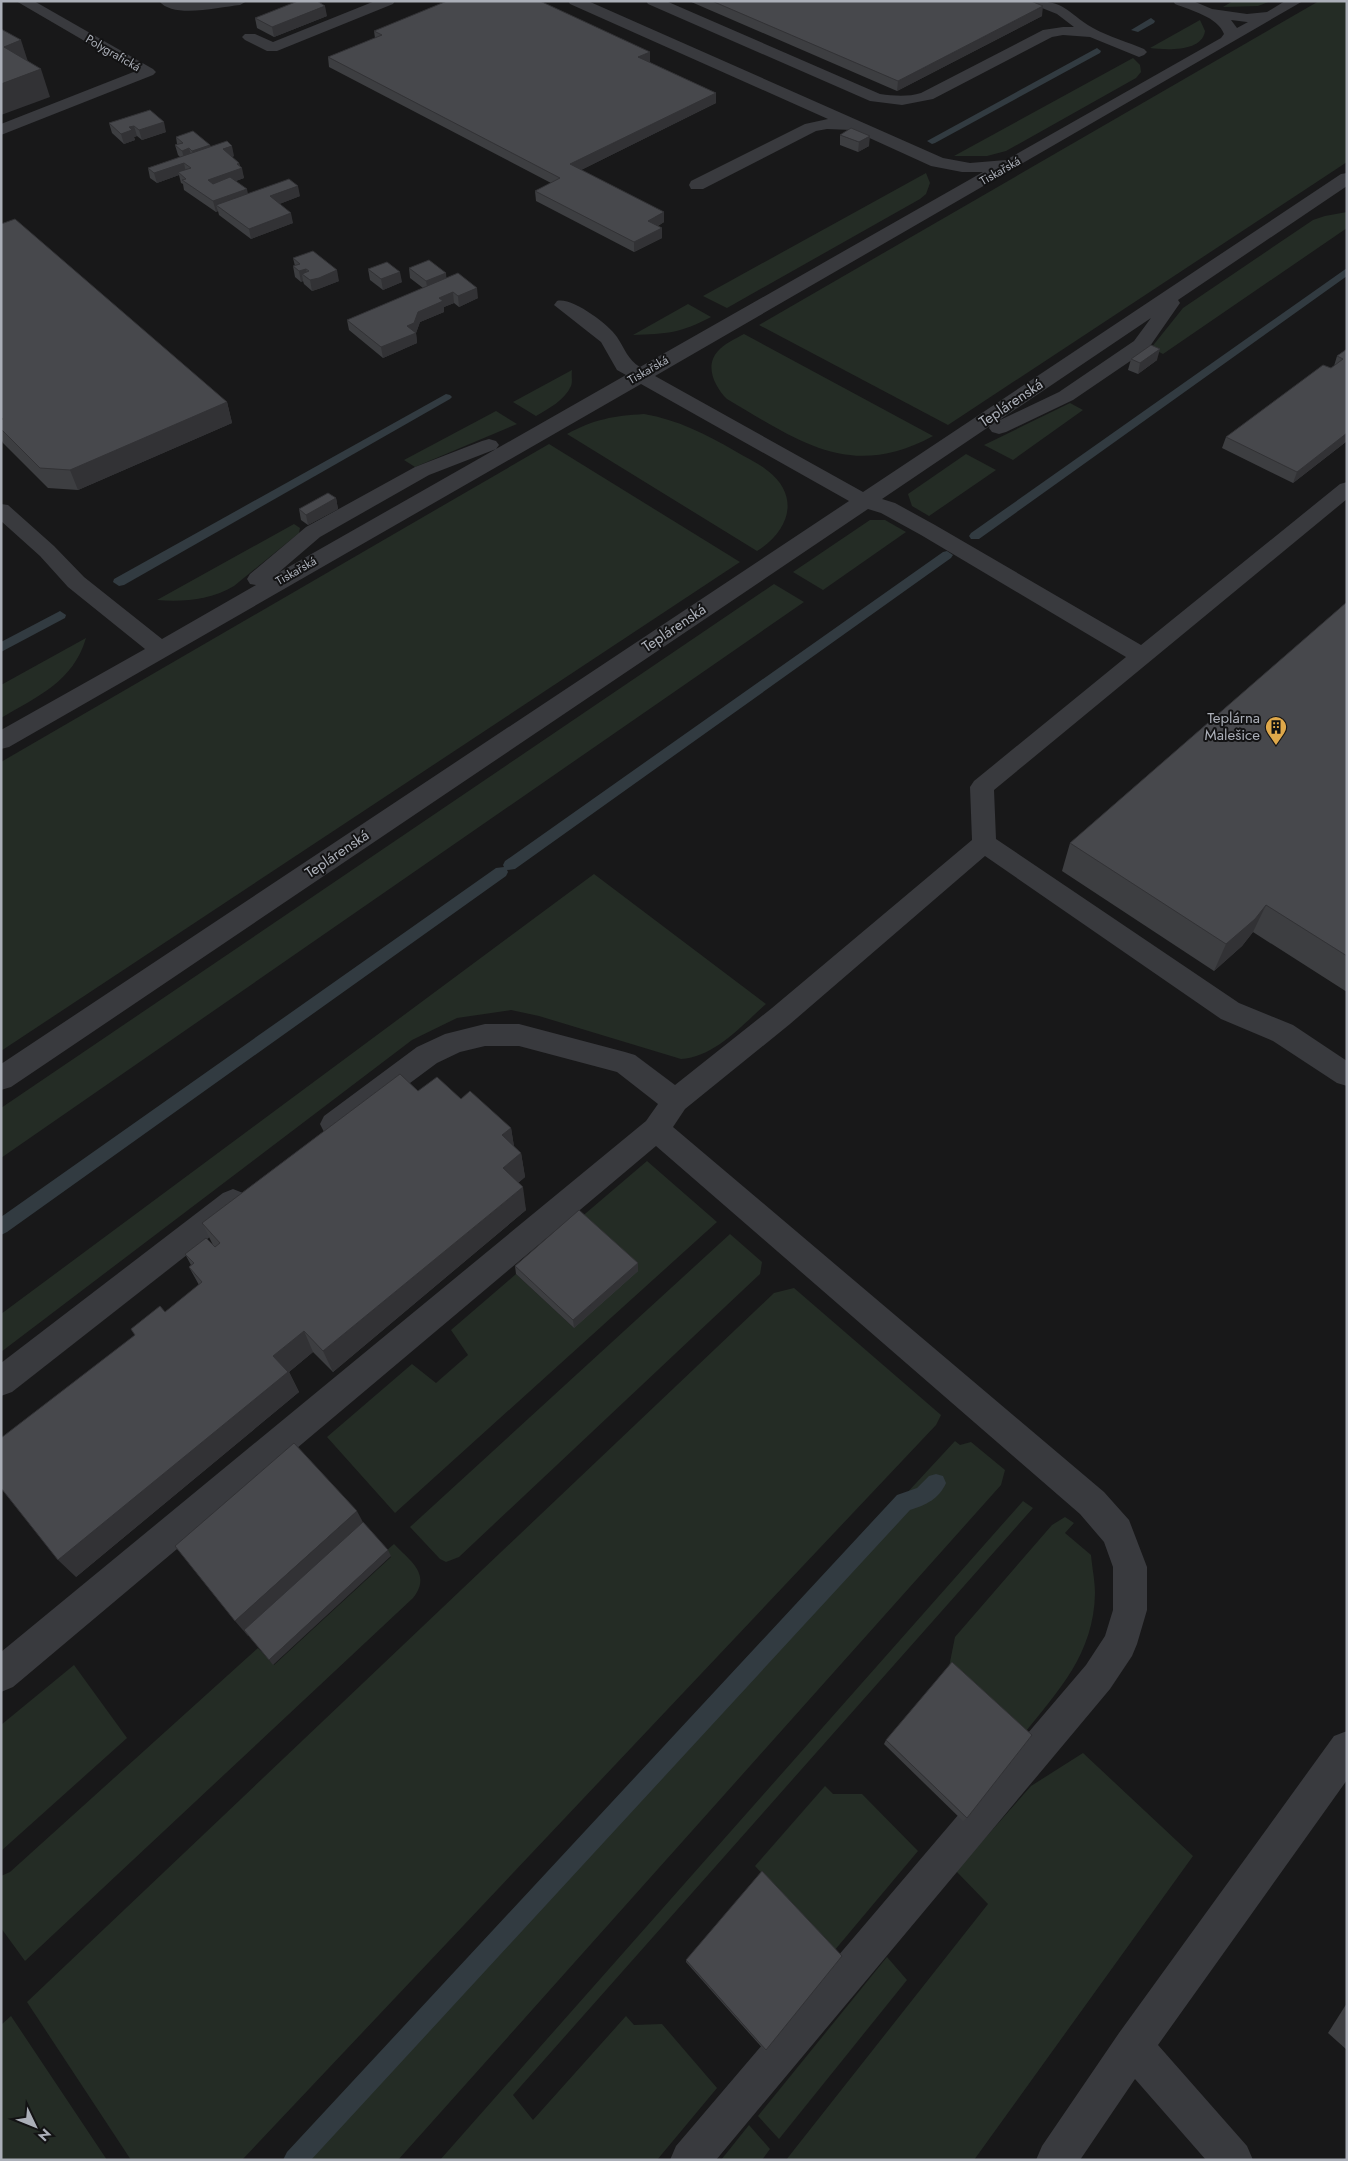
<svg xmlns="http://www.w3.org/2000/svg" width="1348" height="2161" font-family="Jost,sans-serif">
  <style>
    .green { fill: #242c25 }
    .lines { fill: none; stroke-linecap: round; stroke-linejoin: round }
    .stream { fill: #323b41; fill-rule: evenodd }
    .minor { fill: #393a3e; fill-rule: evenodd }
    .wall { fill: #3d3e41 }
    .shaded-wall { fill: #323235 }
    .building { fill: #47484c; stroke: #323235 }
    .labels { text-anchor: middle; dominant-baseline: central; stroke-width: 4; stroke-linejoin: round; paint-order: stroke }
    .far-street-label { font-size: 12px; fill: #abafb8; stroke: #131314 }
    .street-label { font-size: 15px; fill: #abafb8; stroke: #131314 }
    .poi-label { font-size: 15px; fill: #abafb8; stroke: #131314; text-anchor: end }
  </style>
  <rect width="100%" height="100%" fill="#181819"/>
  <g class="green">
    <path d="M1233,1h38l-13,5 -35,1z"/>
    <path d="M1319,1h28v161l-399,263 -189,-100z"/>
    <path d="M1200,20l5,11c-3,21 -38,19 -55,17z"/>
    <path d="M1133,58l7,7 1,7 -5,6 -130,73 -19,5h-33z"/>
    <path d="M926,173l4,10 -4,11 -6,5 -193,109 -24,-12z"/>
    <path d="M1347,212v16l-184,126 -12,-6 32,-40 130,-88 12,-4z"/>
    <path d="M688,304l23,13c-30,16 -45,17 -78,18z"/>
    <path d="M744,334l189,102c-83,45 -134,5 -206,-37 -12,-12 -23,-33 -9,-48 7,-8 17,-12 26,-17z"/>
    <path d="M572,370c-1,5 1,12 -1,16 -6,14 -23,23 -35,30l-23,-14z"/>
    <path d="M1070,403l13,7 -70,50 -29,-15z"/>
    <path d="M496,411l21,13 -102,43 -11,-7z"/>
    <path d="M644,414c34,6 62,20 91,37 11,7 24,12 33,20 33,26 21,60 -11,80l-190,-117c28,-15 46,-18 77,-20z"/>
    <path d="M549,444l191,118 -739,489v-289z"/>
    <path d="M966,454l30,16 -67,46 -17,-10 -4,-12z"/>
    <path d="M870,520h15l21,12 -83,58 -30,-18z"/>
    <path d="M294,524l6,4 -1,5 -65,53c-23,14 -51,16 -77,14z"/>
    <path d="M774,584l30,18 -803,556v-50z"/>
    <path d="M86,638c-13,44 -48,58 -85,80v-33z"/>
    <path d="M594,874l172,130c-24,21 -51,53 -85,55l-142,-43 -28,-6 -54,8 -45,22 -411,312v-38z"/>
    <path d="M647,1161l70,61 -322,291 -68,-76 85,-73 24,19 32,-28 -17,-25 65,-56 58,54 5,-109z"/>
    <path d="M730,1234l32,28 -2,12 -301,283 -13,5 -6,-3 -30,-32z"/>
    <path d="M794,1288l147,127 -5,10 -694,735h-111l-104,-158 747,-709z"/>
    <path d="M955,1441l5,4 11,-3 34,28 -4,15 -603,675h-109z"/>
    <path d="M1023,1501l10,7 -520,587 20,25 93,-104 8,9 28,-1 55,64 -60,72h-217z"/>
    <path d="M1065,1517l9,6 -9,10 26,22c1,12 4,26 4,38 -1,61 -37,98 -72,142l-74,-68 6,-30 97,-112z"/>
    <path d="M394,1544c16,17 38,30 19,54l-388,363 -24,-33v-52l9,-4 248,-224 16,17 117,-108 -5,-6z"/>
    <path d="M74,1665l53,73 -126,113v-126z"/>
    <path d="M1083,1753l110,103 -219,304h-188l202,-256 -32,-33 75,-85z"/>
    <path d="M825,1786l8,8h29l56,57 -84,100 -79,-85z"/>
    <path d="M887,1957l20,23 -128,159 -21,-23z"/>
    <path d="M11,2016l96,144h-106v-135z"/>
    <path d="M749,2125l21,24 -8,11h-41z"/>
  </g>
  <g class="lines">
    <g class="stream">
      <path d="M1151,18l4,3 -1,2 -16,9 -7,-2z"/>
      <path d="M1097,48l4,3 -1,2 -165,90 -3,1 -5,-3z"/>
      <path d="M1347,268v8l-368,263h-8l-2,-3 2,-3z"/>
      <path d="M446,394l4,1 2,2 -2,2 -326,186 -5,1 -6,-4 1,-3z"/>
      <path d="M947,551l6,4 -2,3 -436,311 -8,1 1,2 -2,4 -499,356 -6,3v-18l495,-349 8,-1 -1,-2 2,-4 438,-309z"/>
      <path d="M60,611l6,4 -1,3 -64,34v-10z"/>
      <path d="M936,1474l7,2 3,7c-7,16 -20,22 -36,27l-599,650h-28l4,-8 610,-657 20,-7 12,-12z"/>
    </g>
    <g class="minor">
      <path d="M16,1h18l119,68 3,3 -3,3 -152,60v-11l135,-53z"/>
      <path d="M159,1h88l-7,4c-21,2 -67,14 -81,-4z"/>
      <path d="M375,1h20l-2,3 -116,47h-10l-22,-11 -3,-3 3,-3h10l18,8z"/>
      <path d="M568,1h20l355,157 27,5 36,-3 215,-122 3,-4c-6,-17 -34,-24 -49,-30l-2,-3h20l19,8 35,5 20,-2 18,-11h18l-648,375 208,116 478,-318 6,-1v13l-169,114 2,3 -32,46 -75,51 -67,32 -7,2 -7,-2 -3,-4 1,-2 -108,73 13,4 40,22 206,120 199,-161 7,-2v17l-353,291 2,49 243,164 54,22 54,36v25l-10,-3 -64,-42 -52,-22 -236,-163 -195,168 -105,85 -12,18 431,365 25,28 18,47v43l-10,34 -5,12 -22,33 -394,471h-46l6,-14 410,-481 19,-29 8,-26v-43l-9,-25 -24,-28 -424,-368 -643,541 -12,5v-40l645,-531 12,-17 -41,-32 -98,-26h-34l-25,6 -23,11 -93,69 -10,4 -10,-4 -4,-8 4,-8 93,-69 28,-13 40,-10h34l106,28 10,3 40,30 97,-77 200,-168 -2,-53 4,-6 152,-124 -205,-122 -40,-22 -13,-4 -857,578 -10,3v-26l848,-563 -208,-117 -632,363 -8,2v-19l144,-81 -77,-62 -28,-31 -39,-35v-17l7,1 46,41 30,31 78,62 94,-54 -6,-1 -3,-5 3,-5 56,-47 109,-60 67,-26 7,-2 7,2 3,4 -3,4 -67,26 -109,62 -42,36 348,-198 -9,-5 -16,-28 -47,-37 3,-4c15,-4 51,23 60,36 8,12 11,23 23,30l343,-195h-21l-31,-6 -79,-36 -25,-1 -11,2 -113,58h-12l-2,-4 2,-4 114,-57 23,-5 -258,-115zM1231,20l16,2h1l-11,6zM1151,318l-17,23 -75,51 -61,29z"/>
      <path d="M646,1h20l214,93c14,2 28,3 41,-1l122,-63 20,-3h11l-17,-13 -25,-10 -2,-3c38,0 34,10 63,27 16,9 35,14 51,21l3,3 -3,3 -5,2 -49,-20 -27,-2 -11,2 -119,62 -31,6 -32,-4 -222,-97z"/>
      <path d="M233,1189l10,4 4,9 -4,9 -231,181 -11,4v-33l222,-170z"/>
      <path d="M1347,1731v49l-189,265 89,101 6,14h-47l-71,-81 -55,81h-44l6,-14 77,-113 215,-297z"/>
    </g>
  </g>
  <g class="wall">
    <path d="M689,1h342l11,15 -145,75z"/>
    <path d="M327,16l-53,21 -17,-9 -2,-10z"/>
    <path d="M374,31l276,21v10h-1l67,31v10l-135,67 83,52 -6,4 4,12 -28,14 -98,-51 -1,-10 16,-8 -222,-116 -1,-10 47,-19z"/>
    <path d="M150,110l16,22 -24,8 -5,-4 -3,1 1,3 -11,4 -12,-11 -3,-10z"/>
    <path d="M840,135l29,11 -11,6 -18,-7z"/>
    <path d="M176,137l34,8 1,2 23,9 -2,1 7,6 5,15 -8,3 12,13 52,2 -21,8 14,19 -42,16 -32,-24 -1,-4 -2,1 -32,-22 -1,-6 -2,-1 -2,-8 -22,8 -7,-5 -2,-10 32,-11 -2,-2 -3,-10 2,-1z"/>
    <path d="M1,224l226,178 5,21 -154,67 -30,-2 -45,-45 -2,-4z"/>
    <path d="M293,258l46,23 -18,7 -9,3 -8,-7 -1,-3 -2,1 -6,-5 -2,-11h2z"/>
    <path d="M409,268l37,5v5l32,20 -19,9 -5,-4 -10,4v5l-24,10 -4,11 1,10 -34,15 -34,-28 -2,-10 76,-32 -13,-10z"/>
    <path d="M368,269l34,13 -19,8 -13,-10z"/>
    <path d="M1347,349v92l-54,42 -71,-35 4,-11 108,-71 3,-10z"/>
    <path d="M1131,359l26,1 -19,14 -10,-4z"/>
    <path d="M336,498l2,11 -30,16 -7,-5 -2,-11z"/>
    <path d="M1347,602v390l-94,-60 -11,14 -28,25 -152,-100 8,-28z"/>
    <path d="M418,1091l43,8 50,29 3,19 7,6 4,24 -7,6 8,27 -193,162 -20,-20 -24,20 10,20 -223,185 59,-242 -4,-6 34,-17 34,-27 -10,-18 2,-2 -6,-11 28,-9 -11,-22z"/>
    <path d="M638,1263v8l-64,57 -58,-54 -1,-8z"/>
    <path d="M886,1740l81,78 -4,3 -79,-77z"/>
    <path d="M686,1960l80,90 -1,1 -79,-89z"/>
    <path d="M1347,2003v47l-19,-17z"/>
  </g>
  <g class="shaded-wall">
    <path d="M325,6l2,10 -53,21 -2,-10z"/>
    <path d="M1043,6l-1,10 -145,75 1,-10z"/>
    <path d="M21,40l9,28 -26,-21z"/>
    <path d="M650,52v10l-12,5v-10z"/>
    <path d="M41,69l9,28 -49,18v-31z"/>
    <path d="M716,93v10l-145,72 -1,-11z"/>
    <path d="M164,122l2,10 -24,8 -3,-10z"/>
    <path d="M134,126l3,10 -3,1 1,3 -11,4 -3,-10 8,-7z"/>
    <path d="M870,136l-1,10 -11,6 1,-10z"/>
    <path d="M210,145l3,10 -18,6 -3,-10z"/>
    <path d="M232,146l2,10 -8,3 -3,-10z"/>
    <path d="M189,148l3,10 -7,3 -3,-10z"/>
    <path d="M184,163l2,10 -8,-1 1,3 -22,8 -3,-10z"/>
    <path d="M239,163l1,5h2l2,10 -34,12 -2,-10z"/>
    <path d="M298,186l2,10 -28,11 -2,-11z"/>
    <path d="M247,189l2,10 -33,6 2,6 -2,1 -3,-11z"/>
    <path d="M664,212v10l-15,9 -1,-10z"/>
    <path d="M291,213l2,10 -42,16 -2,-10z"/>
    <path d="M662,228v10l-28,14v-10z"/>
    <path d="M306,269l2,10 -6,-5 1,7 -2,1 -2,-11z"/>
    <path d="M337,270l2,11 -18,7 -9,3 -2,-11z"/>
    <path d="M400,272l2,10 -19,8 -2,-11z"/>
    <path d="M446,273l1,11 -19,8 -2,-11z"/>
    <path d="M477,288l1,10 -19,9 -1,-11z"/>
    <path d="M453,292l1,11 -10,4v5l-24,10 -4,11 1,10 -34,15 -2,-11 26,-21 11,-14 21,-14z"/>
    <path d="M1160,349l-3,11 -19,14 2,-11z"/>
    <path d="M227,402l5,21 -154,67 -8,-20z"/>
    <path d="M1347,433v8l-54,42 4,-11z"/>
    <path d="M336,498l2,11 -30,16 -2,-10z"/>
    <path d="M1266,905l-13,27 -11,14 -28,25 12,-27z"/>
    <path d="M511,1128l4,24 -13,-17z"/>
    <path d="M521,1153l4,24 -18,15 -4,-24z"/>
    <path d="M523,1187l3,23 -193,162 -10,-21z"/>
    <path d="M638,1263v8l-64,57 -1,-8z"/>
    <path d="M304,1331l9,21 -24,20 10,20 -223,185 -18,-17 215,-204z"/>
    <path d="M357,1511l9,17 -118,108 -13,-15z"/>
    <path d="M388,1550l3,6 -118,109 -4,-5z"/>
  </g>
  <g class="building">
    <path d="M298,1h19l8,5 -53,21 -17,-9z"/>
    <path d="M447,1h93l110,51 -12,5 78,36 -146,71 94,48 -16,9 14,7 -28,14 -99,-51 25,-13 -232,-121 54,-22 -8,-4z"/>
    <path d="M712,1h319l12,5 -145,75z"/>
    <path d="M1,29l20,11 -17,7 37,22 -40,15z"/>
    <path d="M150,110l14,12 -25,8 -5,-4 -5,1 3,3 -11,4 -12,-11z"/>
    <path d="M851,128l19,8 -11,6 -19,-7z"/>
    <path d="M193,131l17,14 -18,6 -3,-3 -7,3 -7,-6 8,-2 -7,-6z"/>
    <path d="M227,141l5,5 -9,3 16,14 -2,1 5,4 -34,12 5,4 17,-7 17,12 -34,12 -31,-21 4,-1 -8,-7 13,-4 -7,-5 -30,10 -6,-5z"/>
    <path d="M289,179l9,7 -28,10 21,17 -42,16 -33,-24z"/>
    <path d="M15,219l212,183 -157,68 -30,-2 -39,-39v-9l2,-1 -2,-2v-193z"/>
    <path d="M313,251l24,19 -18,8 -9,2 -8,-6 7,-3 -3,-2 -7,2 -6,-5 7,-2 -7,-6z"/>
    <path d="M429,260l17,13 -20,8 -17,-13z"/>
    <path d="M387,262l13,10 -19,7 -13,-10z"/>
    <path d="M458,273l19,15 -19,8 -5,-4 -14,6 4,3 -25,11 -4,11 -7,3 9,7 -35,14 -34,-27z"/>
    <path d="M1151,345l9,4 -20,14 -9,-4z"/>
    <path d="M1347,349v84l-50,39 -71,-35 97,-72 8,3 12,-9 -6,-3z"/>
    <path d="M328,493l8,5 -30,17 -7,-6z"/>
    <path d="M1347,602v354l-81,-51 -11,14 -29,25 -156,-101z"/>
    <path d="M400,1074l18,17 19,-14 24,22 9,-8 41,37 -9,7 19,18 -18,15 20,19 -200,164 -19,-20 -31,25 15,16 -230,188 -57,-72v-50l134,-103 -4,-6 29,-23 5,6 37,-30 -13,-15 5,-4 -9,-9 21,-16 9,9 5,-4 -18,-20z"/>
    <path d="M579,1210l59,53 -65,57 -58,-54z"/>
    <path d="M294,1443l63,68 -122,110 -60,-75z"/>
    <path d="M363,1522l25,28 -119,110 -25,-30z"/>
    <path d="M952,1662l80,73 -65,83 -81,-78z"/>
    <path d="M762,1871l80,85 -76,94 -80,-90z"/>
  </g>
  <defs>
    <g id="building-pin" transform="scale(1.125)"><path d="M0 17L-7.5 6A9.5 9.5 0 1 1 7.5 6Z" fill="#dfa84a" stroke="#131314"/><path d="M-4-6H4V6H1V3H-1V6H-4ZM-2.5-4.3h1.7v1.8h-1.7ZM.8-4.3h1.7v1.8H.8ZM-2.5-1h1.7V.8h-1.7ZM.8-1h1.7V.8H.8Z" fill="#111"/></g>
  </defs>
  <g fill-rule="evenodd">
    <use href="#building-pin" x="1276" y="727"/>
  </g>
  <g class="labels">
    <g class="far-street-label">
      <text transform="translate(113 53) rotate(30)">Polygrafická</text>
      <text transform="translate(1000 171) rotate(-30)">Tiskařská</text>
      <text transform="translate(648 370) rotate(-30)">Tiskařská</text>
      <text transform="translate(296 571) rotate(-30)">Tiskařská</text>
    </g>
    <g class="street-label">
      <text transform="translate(1011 403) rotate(-34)">Teplárenská</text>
      <text transform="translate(674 628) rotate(-34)">Teplárenská</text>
      <text transform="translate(337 854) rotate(-34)">Teplárenská</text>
    </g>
    <g class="poi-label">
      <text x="1260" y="718">Teplárna<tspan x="1260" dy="17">Malešice</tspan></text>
    </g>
  </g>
  <rect width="1348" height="2161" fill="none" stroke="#abafb8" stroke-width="5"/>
  <g transform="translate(35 2126) rotate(133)" stroke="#131314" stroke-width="4" paint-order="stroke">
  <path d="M0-4L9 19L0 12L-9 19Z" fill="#abafb8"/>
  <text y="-8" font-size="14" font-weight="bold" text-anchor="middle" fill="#abafb8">N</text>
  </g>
</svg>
